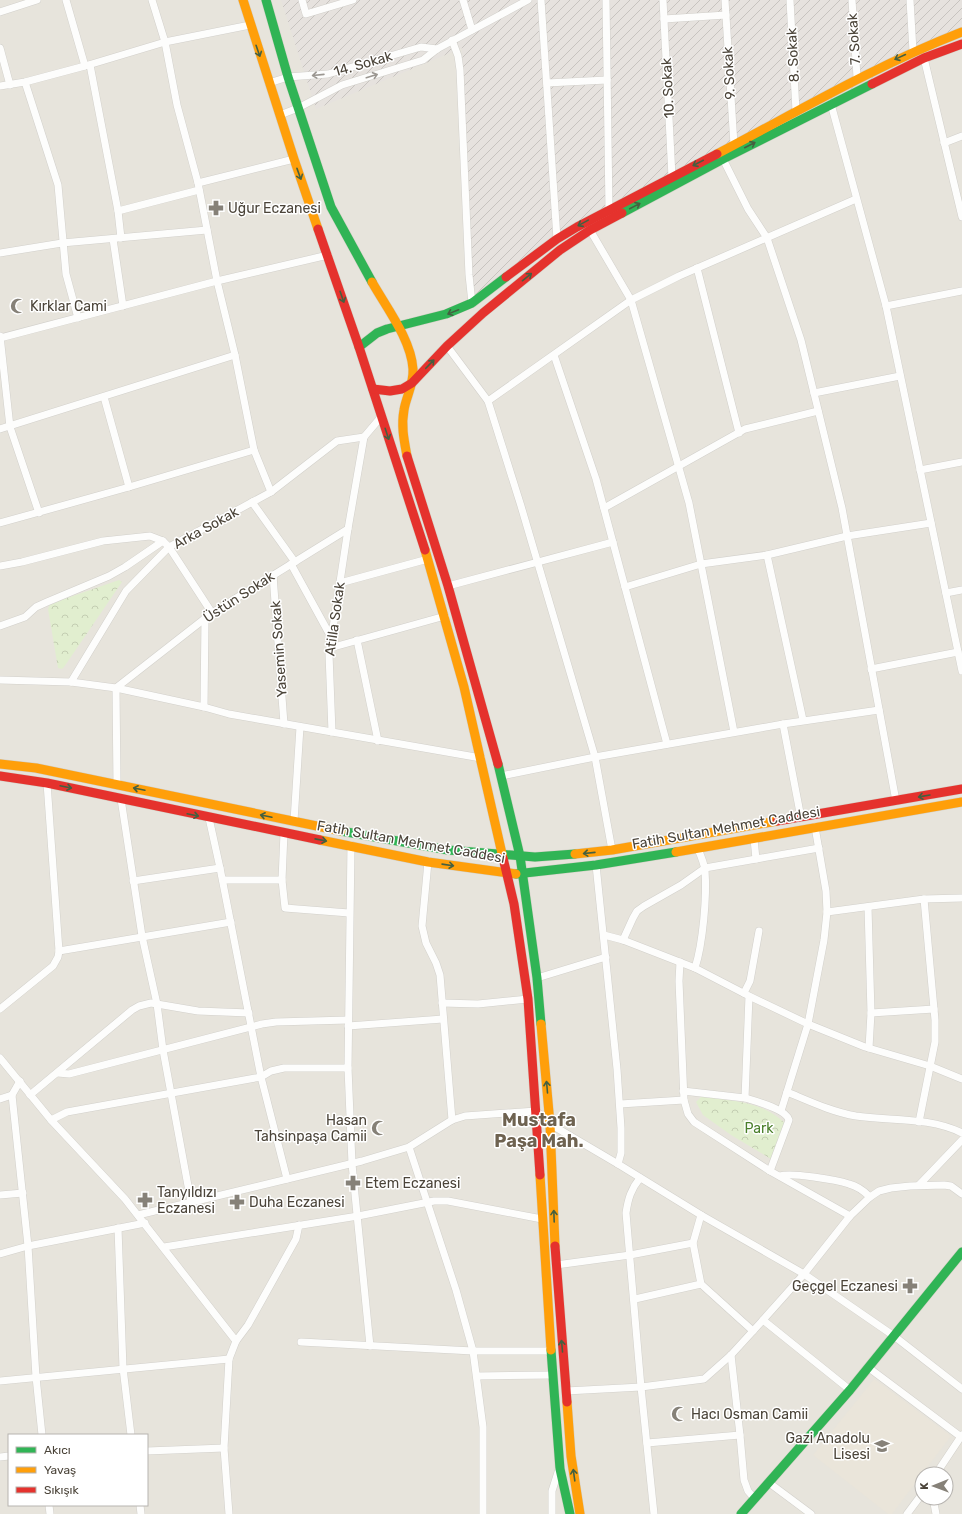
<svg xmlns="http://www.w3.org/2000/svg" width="962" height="1514" font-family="Rubik,sans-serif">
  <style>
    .residential { fill: #e7e4dc; fill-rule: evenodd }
    .industrial { fill: url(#industrial-furrows) }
    .education { fill: #eae5da }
    .park { fill: url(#park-crowns) }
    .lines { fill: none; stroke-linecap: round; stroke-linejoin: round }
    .street-casing { stroke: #d2d0cb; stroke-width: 8 }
    .fast-casing { stroke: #d3cfc5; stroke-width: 10 }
    .slow-casing { stroke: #d3cfc5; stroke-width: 10 }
    .jam-casing { stroke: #d3cfc5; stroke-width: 10 }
    .street { stroke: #fdfdfc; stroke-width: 7 }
    .fast { stroke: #30b455; stroke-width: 9 }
    .slow { stroke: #ff9f0a; stroke-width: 9 }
    .jam { stroke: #e5322d; stroke-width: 9 }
    .oneway { stroke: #446040 }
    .oneway2 { stroke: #9b9791 }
    .labels { text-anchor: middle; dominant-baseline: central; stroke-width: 3; stroke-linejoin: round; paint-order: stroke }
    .street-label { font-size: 14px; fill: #4b4439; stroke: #fff }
    .poi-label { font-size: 14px; fill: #4b4439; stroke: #fff; text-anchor: start }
    .park-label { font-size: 14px; fill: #4a7f2a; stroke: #fff }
    .district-label { font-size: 18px; font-weight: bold; fill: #6e6250; stroke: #fff }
  </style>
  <defs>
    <pattern id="industrial-furrows" width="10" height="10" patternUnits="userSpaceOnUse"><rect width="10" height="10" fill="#e6e2de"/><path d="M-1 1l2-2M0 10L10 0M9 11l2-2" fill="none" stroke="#c7c3bf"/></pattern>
    <pattern id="park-crowns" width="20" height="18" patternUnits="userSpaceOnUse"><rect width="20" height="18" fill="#e1eecf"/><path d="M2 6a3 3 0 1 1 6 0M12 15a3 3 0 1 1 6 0" fill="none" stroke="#c3cdb2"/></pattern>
  </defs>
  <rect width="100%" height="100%" fill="#f4f2ee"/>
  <path class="residential" d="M0,0h962v1514h-962zM9,1435h138v70h-138zM922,1474h24v24h-24z"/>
  <path class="industrial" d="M281,0h681v38l-33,11 -364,188 -91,67 -12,-256 -146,61z"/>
  <path class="education" d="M874,1379l77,57 -59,78h-4l-75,-59z"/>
  <g class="park">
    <path d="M119,580l3,2 -58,85 -2,2 -4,-1 -10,-59 2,-5z"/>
    <path d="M702,1096c30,5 60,5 83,27l-14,36 -40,-24 -28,-20 -7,-13z"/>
  </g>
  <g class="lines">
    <g class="street-casing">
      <g id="street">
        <path d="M66,0l19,66"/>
        <path d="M152,0l13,42 12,63 21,78 19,98 18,74 19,95 17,42"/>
        <path d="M302,0l4,14 47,-14"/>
        <path d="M463,0l9,30"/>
        <path d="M541,0l16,239"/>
        <path d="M606,0l3,209"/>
        <path d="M663,0l9,177"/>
        <path d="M725,0l9,145"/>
        <path d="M790,0l6,111"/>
        <path d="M852,0l5,77"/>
        <path d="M910,0l3,51"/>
        <path d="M0,12l37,-12"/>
        <path d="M664,19l62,-4"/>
        <path d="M452,40l6,16 2,14 9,205 3,28"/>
        <path d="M0,48l10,37"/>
        <path d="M924,58l38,159"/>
        <path d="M90,65l28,146 3,27"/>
        <path d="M25,82l33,103 8,89 12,44"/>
        <path d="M269,83l19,-6 40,-3 93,-27 16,2"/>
        <path d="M547,83l60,-3"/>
        <path d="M0,86l25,-4 60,-16 80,-24 85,-17"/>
        <path d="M831,104l55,202 76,365"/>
        <path d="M280,115l18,-7 44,-23 81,-25 14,-11 91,-49"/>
        <path d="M944,143l18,-7"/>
        <path d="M723,159l25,50 19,29 34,102 41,168 54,293"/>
        <path d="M198,183l96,-24"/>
        <path d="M118,211l81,-21"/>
        <path d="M590,230l41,70 58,203 45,229"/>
        <path d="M113,239l10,67"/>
        <path d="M0,253l62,-10 145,-13"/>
        <path d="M697,268l42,165"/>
        <path d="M886,306l76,-15"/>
        <path d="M0,336l10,91 29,86"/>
        <path d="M0,338l217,-57 111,-26"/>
        <path d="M447,346l41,55 33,105 74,251 17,93"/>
        <path d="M554,355l42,124 71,265"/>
        <path d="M814,393l86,-17"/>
        <path d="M104,397l25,90"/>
        <path d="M488,401l143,-101 48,-24 177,-77"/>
        <path d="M0,429l235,-74"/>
        <path d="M920,470l42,-8"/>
        <path d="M252,502l43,60"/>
        <path d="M604,508l141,-79 73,-18"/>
        <path d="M0,523l129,-36 125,-37"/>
        <path d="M767,555l36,165"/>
        <path d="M291,564l40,73"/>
        <path d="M0,566l22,-4 81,-21 47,-5 13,5 6,6 43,66"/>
        <path d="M273,575l11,149"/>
        <path d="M340,583l88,-24"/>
        <path d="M448,586l165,-44"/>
        <path d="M625,587l76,-23 66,-9 80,-19 84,-13"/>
        <path d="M946,593l16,-3"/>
        <path d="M0,626l25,-9 11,-10 11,-5 62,-26 16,-9 38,-26"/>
        <path d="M357,640l21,101"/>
        <path d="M330,648l115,-32"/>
        <path d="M871,669l87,-17"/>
        <path d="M0,680l71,2 45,6 88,19 25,7 252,44"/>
        <path d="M71,682l55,-91 43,-44 102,-55 66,-51 27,-4"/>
        <path d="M204,707l1,-89"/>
        <path d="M783,724l96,-14"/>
        <path d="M332,732l-3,-78 19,-125"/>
        <path d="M501,776l94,-19 188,-33 18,94"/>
        <path d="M117,784l-1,-96 96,-75 136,-84 16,-92 17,-20"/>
        <path d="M121,799l21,137 15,68 6,46 28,152"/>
        <path d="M209,818l11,50 41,209 26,102"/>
        <path d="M294,821l6,-94"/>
        <path d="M284,833l-2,47 3,28 64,5"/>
        <path d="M754,839l2,20"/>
        <path d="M351,845l-3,223 4,96 18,182"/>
        <path d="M428,862l-6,64 4,17 10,20 4,12 12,145"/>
        <path d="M596,865l21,204 4,59v25l-3,11"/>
        <path d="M223,880h59"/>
        <path d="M133,881l87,-13"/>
        <path d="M868,907l3,106 -2,35"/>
        <path d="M827,912l97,-13 38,-1"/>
        <path d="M604,935l19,5 72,28 54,28 -4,102 -62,-7"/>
        <path d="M623,940l10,-22 4,-7 7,-5 37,-21 24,-17 114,-20"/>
        <path d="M59,951l172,-29"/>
        <path d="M695,968c8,-25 12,-72 10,-98 -1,-7 -4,-14 -7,-21"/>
        <path d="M537,978l69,-21"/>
        <path d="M744,993l6,-12 9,-50"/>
        <path d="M749,996l59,28 57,23 65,19 32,13"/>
        <path d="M442,1003l36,1 50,-5"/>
        <path d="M0,1009l53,-43 5,-9 1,-6 -12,-168"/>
        <path d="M871,1013l63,-4"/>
        <path d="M348,1026l95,-7"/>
        <path d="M0,1058l51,62 74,79 111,142"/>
        <path d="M58,1073l11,1 193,-50 14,-2 72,-2"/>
        <path d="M20,1081l-8,14 16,151 8,131 6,58"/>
        <path d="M787,1092c22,9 45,20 69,24 35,5 74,1 106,17"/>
        <path d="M30,1095l102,-85 7,-4 12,-3 47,8 51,2"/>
        <path d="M745,1098c10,3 41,11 44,22l-19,51"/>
        <path d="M0,1099l12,-4"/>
        <path d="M684,1100l4,14 6,8 76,49 80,45"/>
        <path d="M620,1104l64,-4 -5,-119 1,-19"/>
        <path d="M781,1111l27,-87 16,-84 3,-28 -1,-21 -11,-64"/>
        <path d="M51,1120l16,-8 194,-35 10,-6 13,-3h64"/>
        <path d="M919,1122l16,-80v-22l-11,-121"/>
        <path d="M409,1147l47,143 17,61 10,76v87"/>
        <path d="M780,1176c10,-4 57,4 69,8 8,2 15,7 21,13"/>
        <path d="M640,1178c-9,11 -12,21 -14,35l15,174 63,-8 27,-24 32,-35 41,-46 46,-58 20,-19 9,-6 12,-3 19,-2 34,-1 7,1 11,8"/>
        <path d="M919,1185l43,-45"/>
        <path d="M0,1195l23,-2"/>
        <path d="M138,1215l224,-54 47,-14 43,-27 13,-4 71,-5 14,13 68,40 83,51 103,59 90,62 68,53"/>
        <path d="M701,1215l-8,28 8,41 52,47"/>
        <path d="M118,1228l5,140 8,67"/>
        <path d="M164,1247l194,-31 76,-15h14l94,18"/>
        <path d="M0,1254l28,-8 117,-23"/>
        <path d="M556,1265l74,-10 63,-12"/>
        <path d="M635,1299l66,-15"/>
        <path d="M763,1320l87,70"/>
        <path d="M301,1342l172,9h78"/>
        <path d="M731,1355l9,80 4,45 4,11 6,7"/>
        <path d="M869,1368l92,69"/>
        <path d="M477,1376l76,-1"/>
        <path d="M0,1381l229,-22"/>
        <path d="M566,1391l75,-4 13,127"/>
        <path d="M647,1443l93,-8"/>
        <path d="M147,1451l77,-3"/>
        <path d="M0,1457l9,-1"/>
        <path d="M936,1474l26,-39"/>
        <path d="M768,1482l43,32"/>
        <path d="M933,1498l3,16"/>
        <path d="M49,1505l1,9"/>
        <path d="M140,1505l1,9"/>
        <path d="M229,1514l-5,-66 5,-89 7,-18 12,-16 48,-86 3,-14"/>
        <path d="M552,1514v-23l7,-22"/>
        <path d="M907,1514l15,-20"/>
      </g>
    </g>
    <g class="fast-casing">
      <g id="fast">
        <path d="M266,0l22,77 43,130 41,75"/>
        <path d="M622,213l101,-54 149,-75"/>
        <path d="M359,347l18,-14 10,-4 59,-15 26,-11 34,-26"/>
        <path d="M498,764l22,92 17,122 4,46"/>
        <path d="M341,831l107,19 87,7 40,-3"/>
        <path d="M516,874l80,-9 80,-13"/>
        <path d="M551,1350l9,119 10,45"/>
        <path d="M741,1514l109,-124 112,-138"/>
      </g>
    </g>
    <g class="slow-casing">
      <g id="slow">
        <path d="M243,0l51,159 24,70"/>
        <path d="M717,154c82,-43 158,-88 245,-122"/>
        <path d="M372,282c14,25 39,57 41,87 1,15 -7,28 -9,41 -3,16 0,30 3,46"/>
        <path d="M425,550l39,137 39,171"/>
        <path d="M0,764l36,4 305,63"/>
        <path d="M320,840l108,22 88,12"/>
        <path d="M676,852l286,-50"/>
        <path d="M575,854l37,-4 165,-29"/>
        <path d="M541,1024l9,100 5,122"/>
        <path d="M540,1175l11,175"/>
        <path d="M567,1402l4,54 9,58"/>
      </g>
    </g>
    <g class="jam-casing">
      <g id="jam">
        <path d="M872,84l52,-26 38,-14"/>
        <path d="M318,229l41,118 66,203"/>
        <path d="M506,277l51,-38 20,-12 140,-73"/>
        <path d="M373,389l17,2 12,-2 10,-6 35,-37 36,-33 77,-63 30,-20 32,-17"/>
        <path d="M407,456l41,130 50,178"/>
        <path d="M0,776l47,7 273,57"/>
        <path d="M777,821l185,-32"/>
        <path d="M503,858l11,46 14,95 12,176"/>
        <path d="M555,1246l12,156"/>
      </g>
    </g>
    <use href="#street" class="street"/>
    <use href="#fast" class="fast"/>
    <use href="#slow" class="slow"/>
    <use href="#jam" class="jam"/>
  </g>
  <defs><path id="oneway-shaft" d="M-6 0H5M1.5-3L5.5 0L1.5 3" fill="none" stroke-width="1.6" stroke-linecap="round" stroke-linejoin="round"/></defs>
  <g class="oneway">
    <use href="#oneway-shaft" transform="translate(258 51) rotate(71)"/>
    <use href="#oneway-shaft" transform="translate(900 57) rotate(155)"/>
    <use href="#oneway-shaft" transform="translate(750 145) rotate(-27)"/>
    <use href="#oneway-shaft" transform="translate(698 163) rotate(153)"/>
    <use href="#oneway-shaft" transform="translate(299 174) rotate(70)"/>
    <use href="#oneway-shaft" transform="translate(635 206) rotate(-28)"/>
    <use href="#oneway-shaft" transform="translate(583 223) rotate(151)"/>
    <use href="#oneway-shaft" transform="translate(527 277) rotate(-39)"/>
    <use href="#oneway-shaft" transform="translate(342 297) rotate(71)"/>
    <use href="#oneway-shaft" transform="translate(453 312) rotate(158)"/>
    <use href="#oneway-shaft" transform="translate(430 364) rotate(-46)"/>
    <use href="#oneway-shaft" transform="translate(387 434) rotate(72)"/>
    <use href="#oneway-shaft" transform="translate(66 787) rotate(12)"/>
    <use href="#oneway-shaft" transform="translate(139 789) rotate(-168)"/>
    <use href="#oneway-shaft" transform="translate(924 796) rotate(170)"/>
    <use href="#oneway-shaft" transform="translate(193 815) rotate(12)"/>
    <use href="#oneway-shaft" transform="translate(266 816) rotate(-168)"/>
    <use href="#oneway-shaft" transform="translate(321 840) rotate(11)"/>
    <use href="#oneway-shaft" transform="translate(589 853) rotate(174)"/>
    <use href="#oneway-shaft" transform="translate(448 865) rotate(8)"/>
    <use href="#oneway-shaft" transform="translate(547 1087) rotate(-95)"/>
    <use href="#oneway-shaft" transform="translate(554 1216) rotate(-92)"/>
    <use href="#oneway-shaft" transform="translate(562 1346) rotate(-95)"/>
    <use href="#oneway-shaft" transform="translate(574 1475) rotate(-98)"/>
  </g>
  <g class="oneway2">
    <use href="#oneway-shaft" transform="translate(318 75) rotate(174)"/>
    <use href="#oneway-shaft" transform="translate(372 76) rotate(-17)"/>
  </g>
  <defs>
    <g id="pharmacy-bare" transform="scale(1.2)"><path d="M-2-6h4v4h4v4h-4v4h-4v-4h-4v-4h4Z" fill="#868178" stroke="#fff" stroke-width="2.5" paint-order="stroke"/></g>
    <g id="mosque-bare" transform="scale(1.2)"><path d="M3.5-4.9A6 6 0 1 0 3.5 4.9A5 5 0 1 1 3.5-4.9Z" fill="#868178" stroke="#fff" stroke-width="2.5" paint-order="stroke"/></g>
    <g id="school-bare" transform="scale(1.2)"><path d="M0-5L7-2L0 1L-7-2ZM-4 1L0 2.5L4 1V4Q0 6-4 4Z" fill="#868178" stroke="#fff" stroke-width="2.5" paint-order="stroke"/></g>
  </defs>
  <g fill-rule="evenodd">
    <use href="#pharmacy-bare" x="216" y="208"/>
    <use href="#mosque-bare" x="18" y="306"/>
    <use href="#mosque-bare" x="379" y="1128"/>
    <use href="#pharmacy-bare" x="353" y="1183"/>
    <use href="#pharmacy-bare" x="145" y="1200"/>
    <use href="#pharmacy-bare" x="237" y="1202"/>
    <use href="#pharmacy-bare" x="910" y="1286"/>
    <use href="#mosque-bare" x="679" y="1414"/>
    <use href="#school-bare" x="882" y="1446"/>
  </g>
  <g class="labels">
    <g class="street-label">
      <text transform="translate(854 39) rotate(-94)">7. Sokak</text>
      <text transform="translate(793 55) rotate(-93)">8. Sokak</text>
      <text transform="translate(363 64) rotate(-16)">14. Sokak</text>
      <text transform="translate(729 73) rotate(-93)">9. Sokak</text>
      <text transform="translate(668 88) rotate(-93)">10. Sokak</text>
      <text transform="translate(206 528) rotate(-29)">Arka Sokak</text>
      <text transform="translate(239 597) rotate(-33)">Üstün Sokak</text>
      <text transform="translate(335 619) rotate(-82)">Atilla Sokak</text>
      <text transform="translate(279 649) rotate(-94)">Yasemin Sokak</text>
      <text transform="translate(726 828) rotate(-10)">Fatih Sultan Mehmet Caddesi</text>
      <text transform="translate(411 842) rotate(10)">Fatih Sultan Mehmet Caddesi</text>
    </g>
    <g class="poi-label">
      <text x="228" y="208">Uğur Eczanesi</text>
      <text x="30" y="306">Kırklar Cami</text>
      <text x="367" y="1120" text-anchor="end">Hasan<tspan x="367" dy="16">Tahsinpaşa Camii</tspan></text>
      <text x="365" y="1183">Etem Eczanesi</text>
      <text x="157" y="1192">Tanyıldızı<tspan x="157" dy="16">Eczanesi</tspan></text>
      <text x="249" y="1202">Duha Eczanesi</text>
      <text x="898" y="1286" text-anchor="end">Geçgel Eczanesi</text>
      <text x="691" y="1414">Hacı Osman Camii</text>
      <text x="870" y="1438" text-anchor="end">Gazi Anadolu<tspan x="870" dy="16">Lisesi</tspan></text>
    </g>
    <g class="park-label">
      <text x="759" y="1128">Park</text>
    </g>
    <g class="district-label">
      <text x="539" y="1120">Mustafa<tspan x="539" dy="21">Paşa Mah.</tspan></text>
    </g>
  </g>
  <rect x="8" y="1434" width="140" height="72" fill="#ffffff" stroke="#b7b4b0"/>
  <rect x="16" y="1447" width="20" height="6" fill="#30b455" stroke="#b7b4b0"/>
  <text x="44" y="1454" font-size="12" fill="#4b4439">Akıcı</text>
  <rect x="16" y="1467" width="20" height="6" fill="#ff9f0a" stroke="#b7b4b0"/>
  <text x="44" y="1474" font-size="12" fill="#4b4439">Yavaş</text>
  <rect x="16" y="1487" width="20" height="6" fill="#e5322d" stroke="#b7b4b0"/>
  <text x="44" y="1494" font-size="12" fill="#4b4439">Sıkışık</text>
  <g transform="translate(934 1486) rotate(269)"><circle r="19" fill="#ffffff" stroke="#b7b4b0"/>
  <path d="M0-3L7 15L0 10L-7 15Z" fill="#868178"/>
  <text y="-6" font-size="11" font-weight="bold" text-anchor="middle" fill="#4b4439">K</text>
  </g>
</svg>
